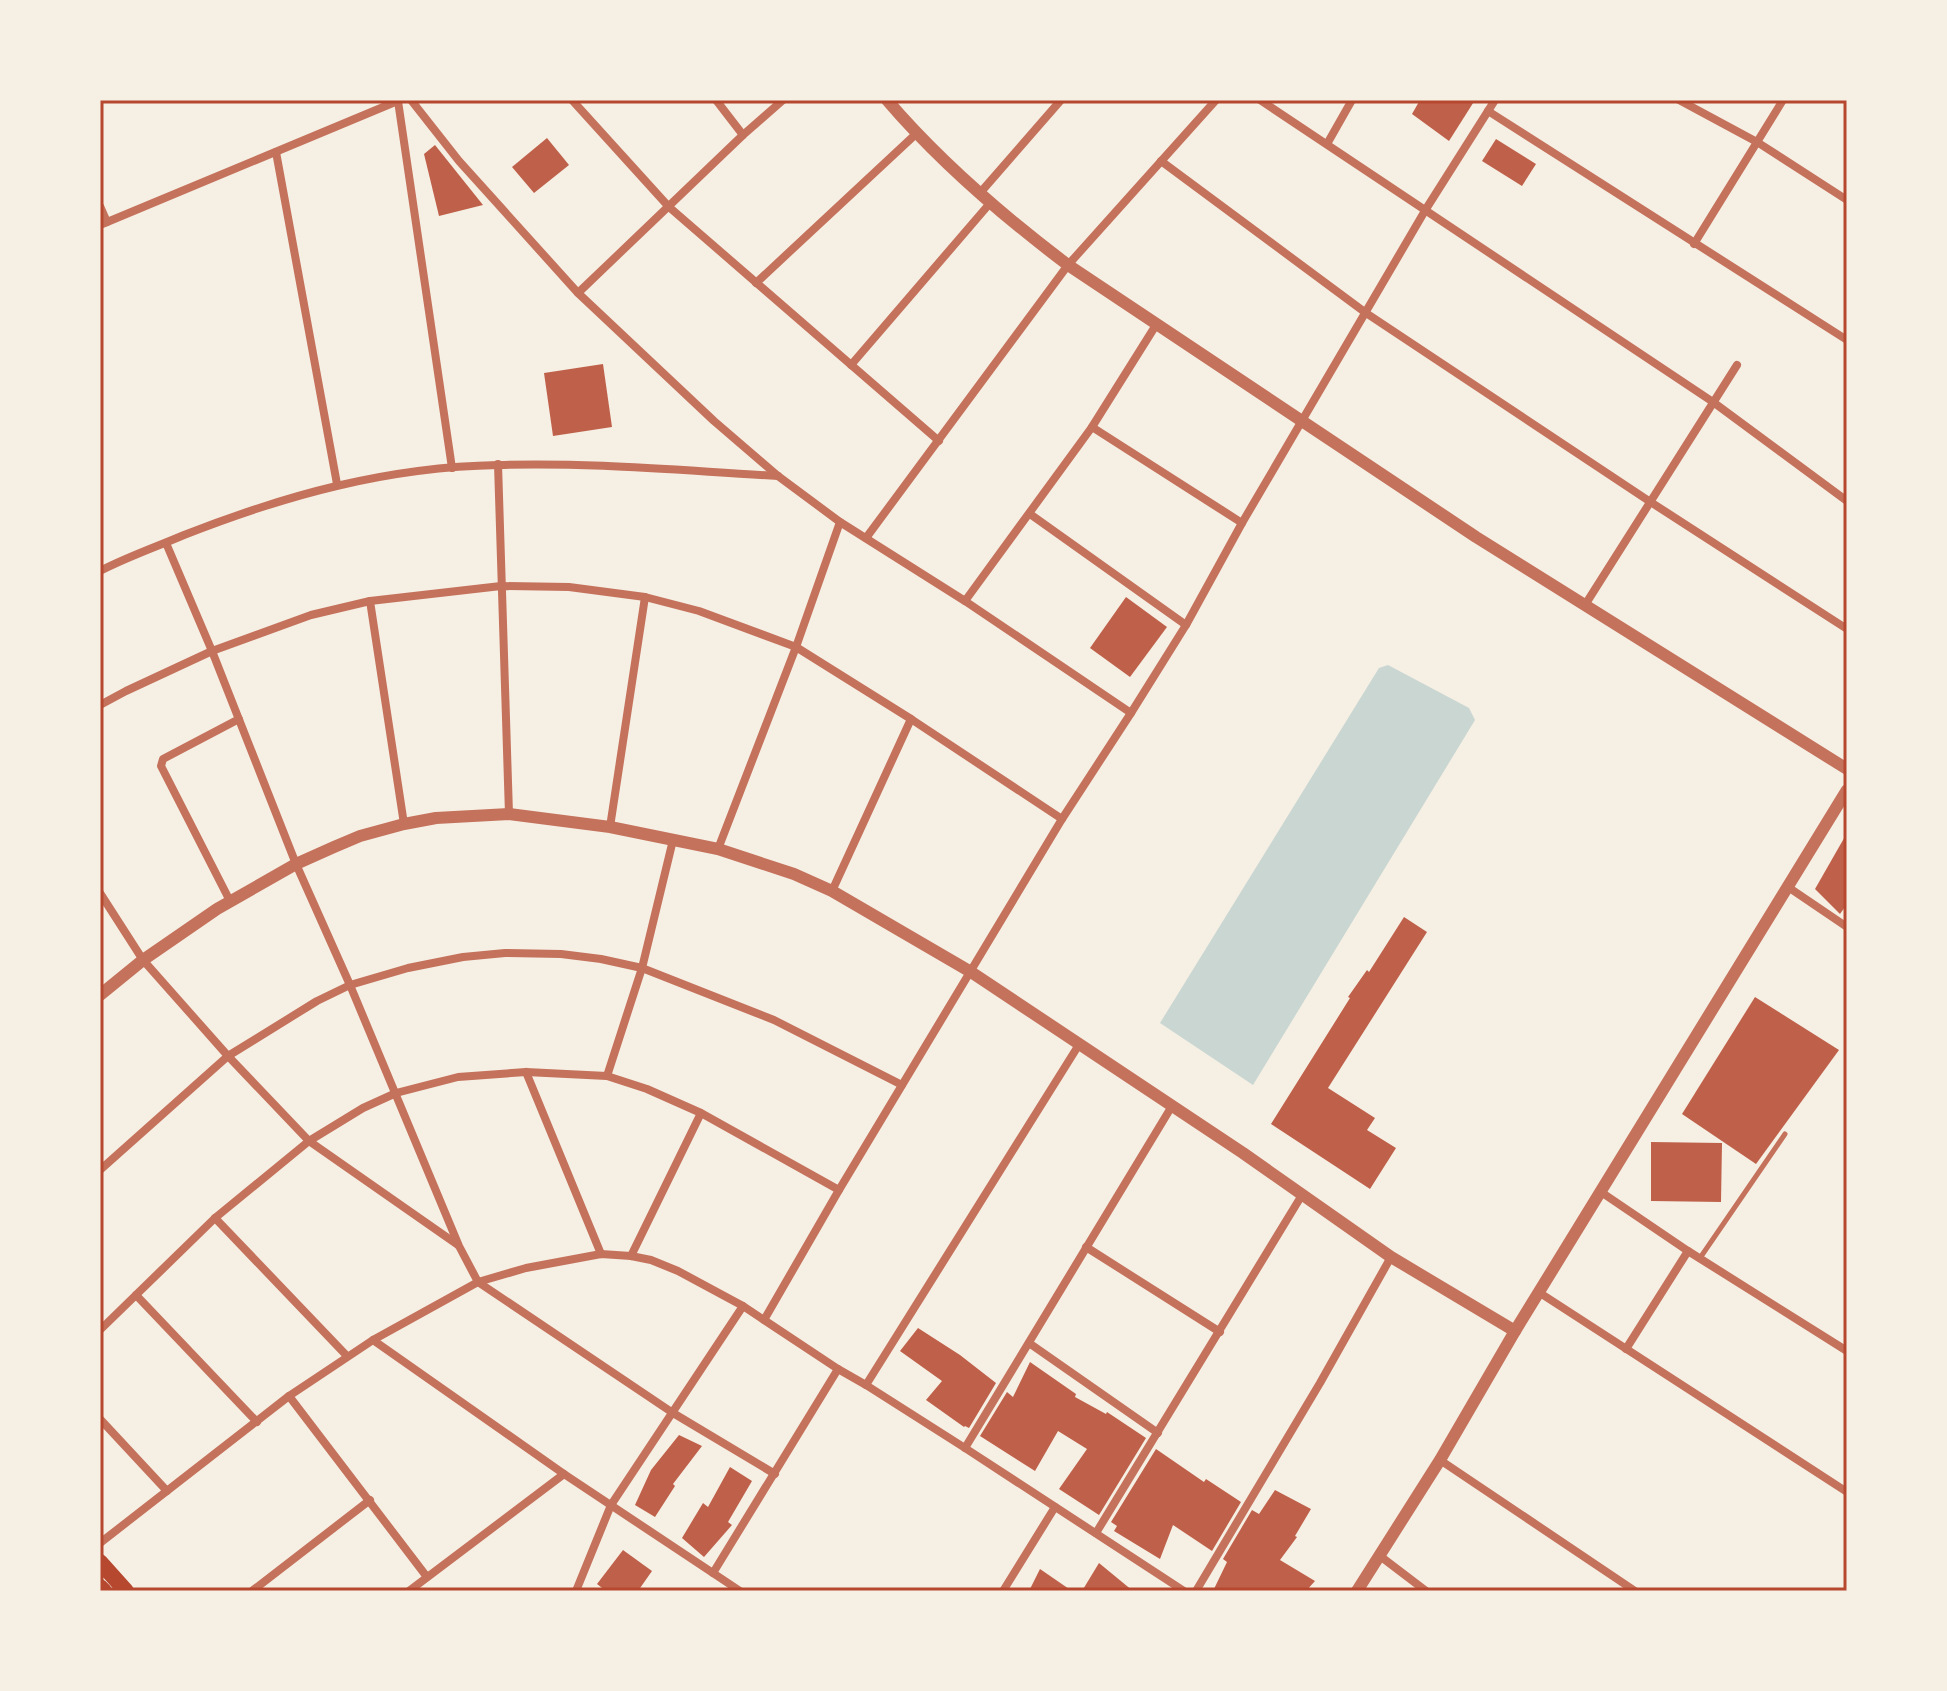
<svg xmlns="http://www.w3.org/2000/svg" width="1947" height="1691" font-family="'DM Sans',sans-serif">
  <style>
    .water { fill: #c9d6d2 }
    .building { fill: #bf614a }
    .lines { fill: none; stroke-linecap: round; stroke-linejoin: round }
    .service { stroke: #c5725c; stroke-width: 5 }
    .minor { stroke: #c5725c; stroke-width: 8 }
    .tertiary { stroke: #c5725c; stroke-width: 12 }
    .primary { stroke: #b5482f; stroke-width: 16 }
    .neatline { fill: none; stroke: #b5482f; stroke-width: 3 }
  </style>
  <rect width="100%" height="100%" fill="#f6efe4"/>
  <path class="water" d="M1388,665l81,43 6,12 -222,365 -93,-62 219,-355z"/>
  <g class="building">
    <path d="M1420,100h55l-26,41 -37,-27z"/>
    <path d="M547,138l22,27 -35,28 -22,-26z"/>
    <path d="M1496,139l40,25 -14,22 -40,-25z"/>
    <path d="M435,145l48,60 -44,11 -15,-62z"/>
    <path d="M603,364l9,63 -59,9 -9,-63z"/>
    <path d="M1126,597l41,30 -37,50 -40,-29z"/>
    <path d="M1847,833v71l-7,10 -25,-25z"/>
    <path d="M1404,917l23,15 -99,156 47,30 -8,12 29,18 -26,41 -99,-65 79,-126 -2,-1 19,-27 2,2z"/>
    <path d="M1755,997l84,53 -83,114 -74,-50z"/>
    <path d="M1651,1142l71,1 -1,59 -70,-1z"/>
    <path d="M918,1328l42,27 36,28 -27,45 -4,-2 -1,1 -38,-27 16,-19 -42,-30z"/>
    <path d="M1030,1362l46,32 -1,3 31,17 1,-2 39,26 -47,77 -40,-26 28,-40 -29,-18 -23,40 -55,-35 27,-44 6,5z"/>
    <path d="M679,1435l23,11 -29,38 2,2 -20,31 -20,-12 16,-35z"/>
    <path d="M1156,1449l48,33 2,-3 35,23 -29,49 -39,-26 -13,34 -46,-28 3,-5 -6,-4z"/>
    <path d="M730,1467l22,14 -24,41 4,3 -28,32 -22,-19 21,-35 5,4z"/>
    <path d="M1275,1490l36,19 -16,27 2,1 -17,23 35,21 -9,10h-93l14,-29 -4,-3 29,-49 7,4z"/>
    <path d="M623,1550l29,21 -14,20h-32l-9,-7z"/>
    <path d="M1099,1563l34,28h-51z"/>
    <path d="M1040,1569l32,22h-43z"/>
  </g>
  <g class="lines">
    <path class="service" d="M1700,1258l85,-124"/>
    <g class="minor">
      <path d="M411,100l48,61 119,132 136,128 64,55 62,46 125,79 166,112"/>
      <path d="M572,100l97,107 270,234"/>
      <path d="M716,100l27,35"/>
      <path d="M1260,100l453,302 134,99"/>
      <path d="M1679,100l78,42 90,58"/>
      <path d="M398,101l54,367"/>
      <path d="M1488,111l359,229"/>
      <path d="M1327,144l25,-44"/>
      <path d="M276,152l61,332"/>
      <path d="M1161,161l205,152 283,188 198,128"/>
      <path d="M980,193l81,-93"/>
      <path d="M100,206l7,16"/>
      <path d="M100,225l300,-125"/>
      <path d="M1694,244l89,-144"/>
      <path d="M756,283l161,-150"/>
      <path d="M578,293l165,-158 40,-35"/>
      <path d="M851,365l140,-163"/>
      <path d="M1092,427l150,96"/>
      <path d="M498,464l11,350"/>
      <path d="M1030,514l156,111"/>
      <path d="M866,538l202,-273 148,-165"/>
      <path d="M166,543l46,108 84,213 54,121 109,261 19,36 195,131 102,61"/>
      <path d="M100,571c27,-14 56,-24 84,-36 102,-40 203,-68 314,-70 93,-3 187,6 280,11"/>
      <path d="M370,601l34,223"/>
      <path d="M965,601l127,-174 64,-102"/>
      <path d="M1585,605l152,-240"/>
      <path d="M100,705l26,-14 86,-40 99,-36 59,-14 131,-15 68,1 76,10 54,14 97,36 115,72 151,100"/>
      <path d="M610,827l35,-230"/>
      <path d="M718,849l78,-202 44,-125"/>
      <path d="M1788,887l59,40"/>
      <path d="M832,891l79,-172"/>
      <path d="M100,893l43,67 85,96 81,85 149,104"/>
      <path d="M230,901l-69,-135 2,-7 76,-40"/>
      <path d="M526,1072l75,182"/>
      <path d="M607,1076l35,-108 31,-128"/>
      <path d="M100,1170l128,-114 89,-55 33,-16 58,-17 55,-11 42,-4 56,1 40,5 41,9 132,52 128,65"/>
      <path d="M1601,1192l87,59 159,100"/>
      <path d="M215,1218l132,138"/>
      <path d="M1086,1247l134,85"/>
      <path d="M631,1256l70,-143"/>
      <path d="M1540,1293l307,199"/>
      <path d="M136,1295l121,127"/>
      <path d="M764,1320l75,-130 223,-371 69,-106 55,-88 56,-102 184,-314 69,-109"/>
      <path d="M100,1330l115,-112 94,-77 54,-33 33,-15 62,-16 68,-5 81,4 40,13 54,24 138,77"/>
      <path d="M373,1340l191,134 176,117"/>
      <path d="M1029,1343l129,90"/>
      <path d="M1626,1349l62,-98"/>
      <path d="M866,1385l214,-342"/>
      <path d="M289,1396l138,181"/>
      <path d="M100,1419l67,72"/>
      <path d="M965,1448l207,-342"/>
      <path d="M1440,1460l195,131"/>
      <path d="M1096,1533l206,-338"/>
      <path d="M100,1543l189,-147 84,-56 105,-58 48,-14 75,-14 30,2 20,4 27,11 65,35 95,63 28,16 99,63 219,143"/>
      <path d="M1380,1556l46,35"/>
      <path d="M713,1573l125,-204"/>
      <path d="M252,1591l118,-91"/>
      <path d="M409,1591l155,-117"/>
      <path d="M576,1591l35,-86 132,-199"/>
      <path d="M1003,1591l52,-84"/>
      <path d="M1196,1591l124,-208 71,-126"/>
    </g>
    <g class="tertiary">
      <path d="M887,100c53,62 116,116 181,165l408,272 371,232"/>
      <path d="M100,995l43,-35 74,-51 79,-45 38,-17 26,-11 44,-12 32,-6 73,-4 101,13 108,22 76,25 38,17 139,81 272,181 148,104 124,74 332,-541"/>
      <path d="M1357,1591l83,-131 75,-129"/>
    </g>
    <g class="primary">
      <path d="M100,1562l26,29"/>
      <path d="M100,1587l4,4"/>
    </g>
  </g>
  <rect width="1947" height="1691" fill="none" stroke="#f6efe4" stroke-width="204"/>
  <rect x="102" y="102" width="1743" height="1487" class="neatline"/>
</svg>
